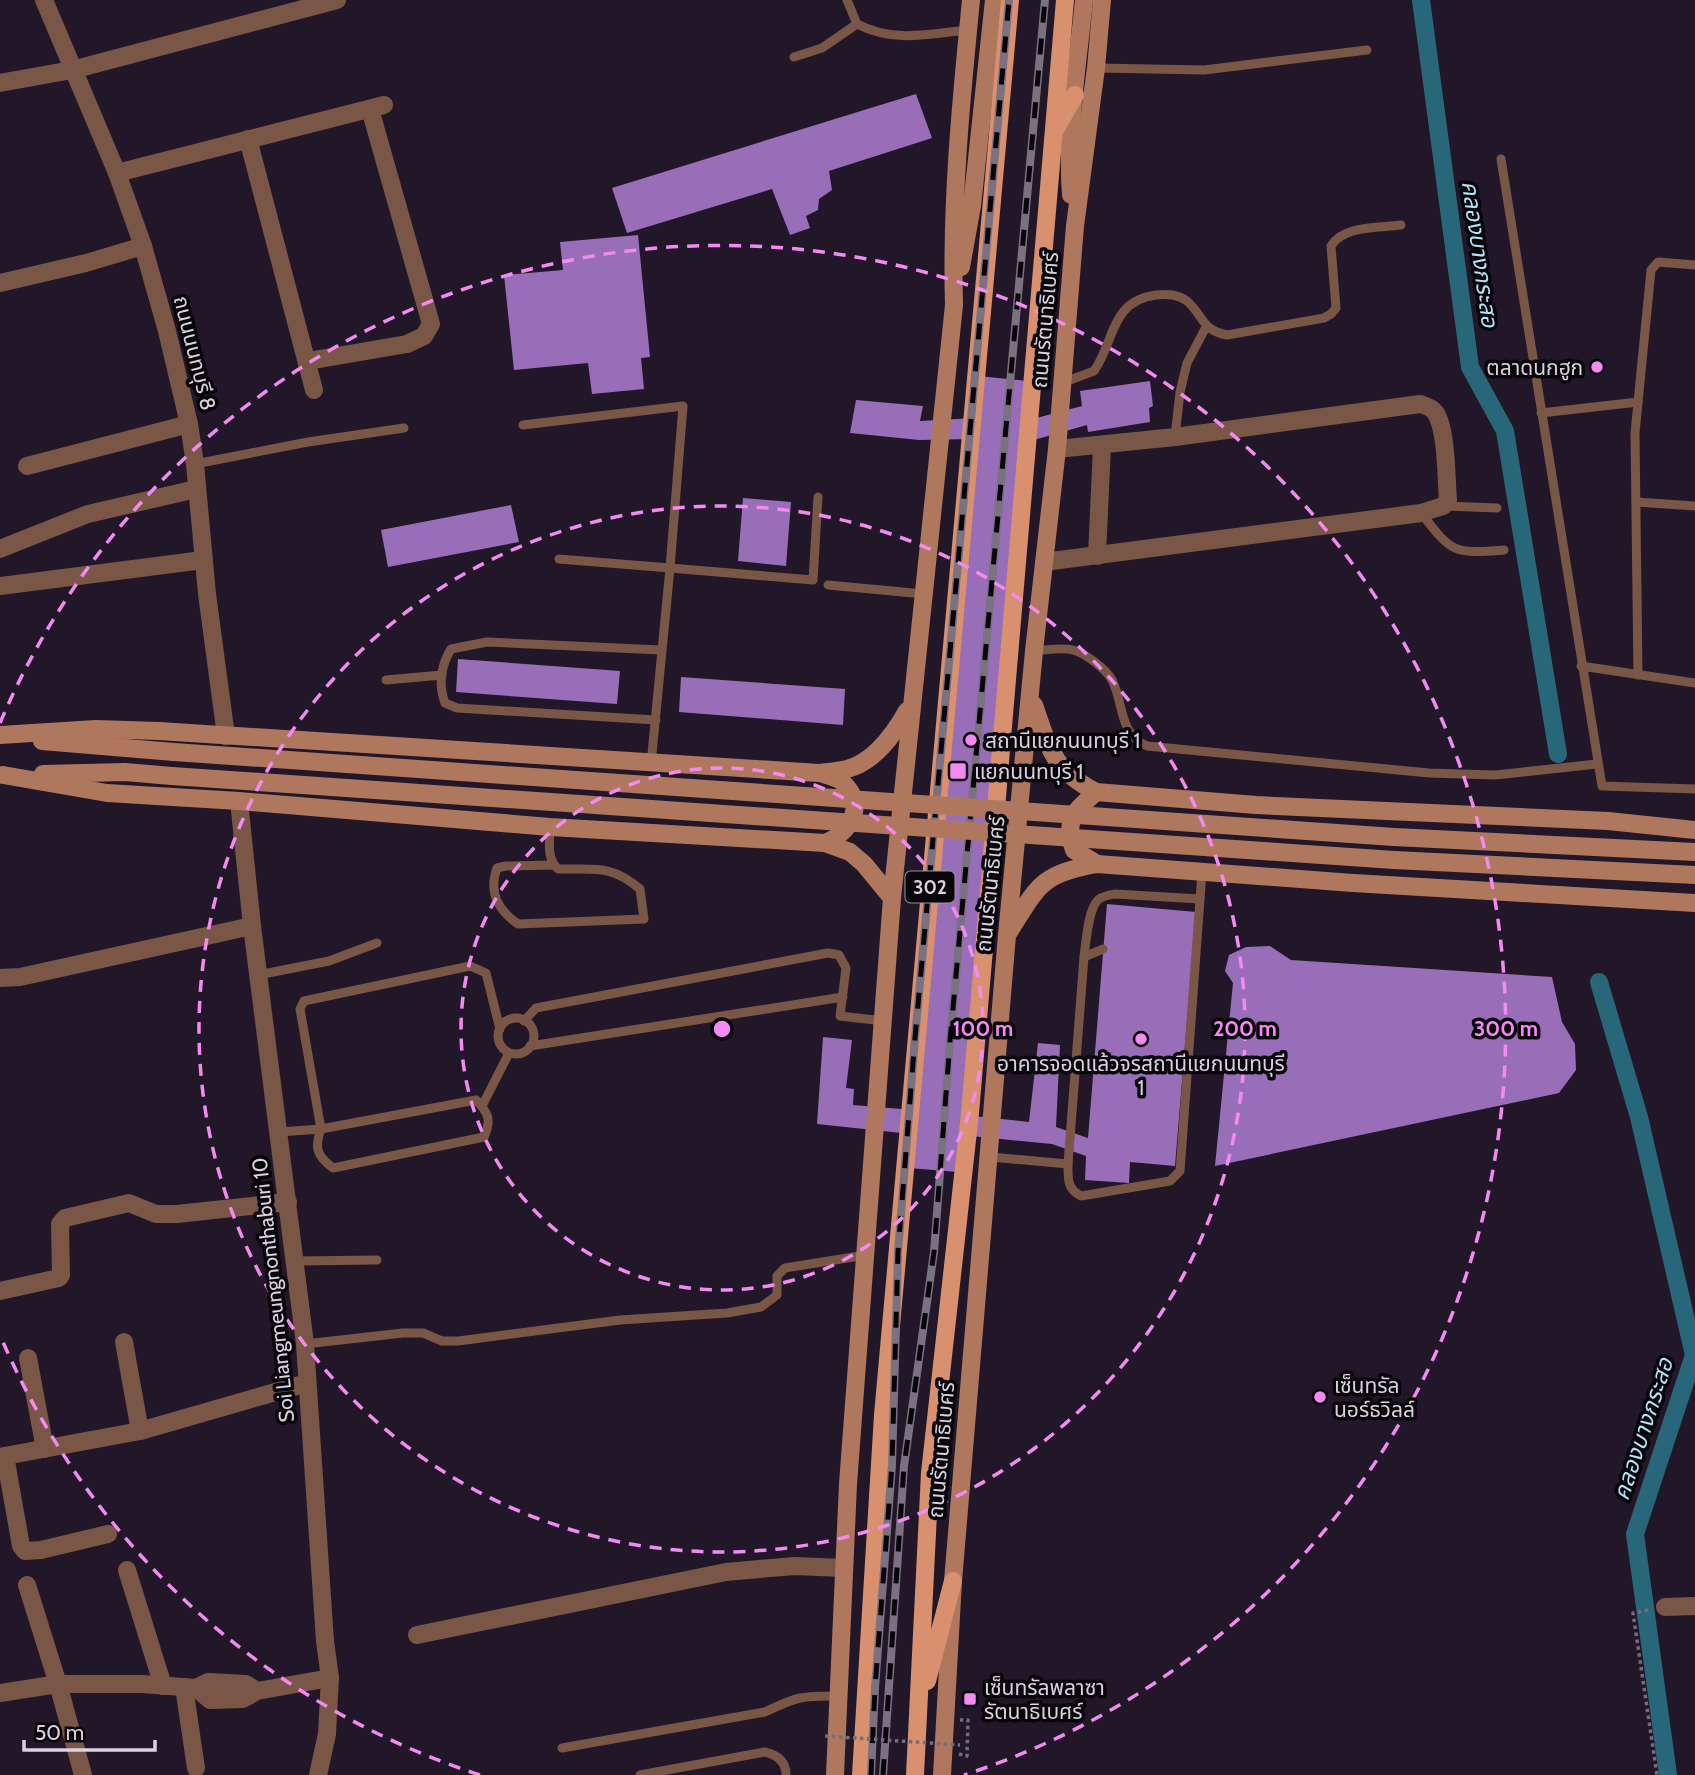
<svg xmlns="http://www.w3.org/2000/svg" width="1695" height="1775" font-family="Cabin,'Noto Sans Thai',sans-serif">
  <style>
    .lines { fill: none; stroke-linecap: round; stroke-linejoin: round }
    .canal { stroke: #28677a; stroke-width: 18 }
    .building { fill: #986eb8 }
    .path { stroke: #756d7b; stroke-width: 3.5; stroke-dasharray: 3.5 3.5; stroke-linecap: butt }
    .service { stroke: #795646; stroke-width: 9 }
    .minor { stroke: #795646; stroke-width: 18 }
    .secondary { stroke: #af775d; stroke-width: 18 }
    .primary { stroke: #d8906f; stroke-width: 18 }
    .rail-casing { stroke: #7b7281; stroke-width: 8 }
    .rail { stroke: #08050b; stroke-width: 5; stroke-dasharray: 16; stroke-linecap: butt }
    .path-bridge { stroke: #756d7b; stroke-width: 3.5; stroke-dasharray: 3.5 3.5; stroke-linecap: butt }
    .secondary-bridge { stroke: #af775d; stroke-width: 18 }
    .ring { fill: none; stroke: #f38af2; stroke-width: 3.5; stroke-dasharray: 12 9 }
    .poi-dot { fill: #f38af2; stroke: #08050b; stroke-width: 2.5 }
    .labels { text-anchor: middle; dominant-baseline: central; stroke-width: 7; stroke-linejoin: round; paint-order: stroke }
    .shield { fill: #08050b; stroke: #9a959f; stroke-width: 2 }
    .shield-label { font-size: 19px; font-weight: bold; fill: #d9d3de }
    .street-label { font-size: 21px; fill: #d9d3de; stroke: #08050b }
    .poi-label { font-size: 21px; fill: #d9d3de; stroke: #08050b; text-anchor: start }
    .water-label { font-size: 23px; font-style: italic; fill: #b0e4f7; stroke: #08050b }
    .centre { fill: #f38af2; stroke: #08050b; stroke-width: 3.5 }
    .ring-label { font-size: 21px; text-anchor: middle; font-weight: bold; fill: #f38af2; stroke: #08050b; stroke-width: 7; stroke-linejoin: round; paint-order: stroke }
  </style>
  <rect width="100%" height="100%" fill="#211728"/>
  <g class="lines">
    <g class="canal">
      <path d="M1421,0l49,367 35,64 53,323"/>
      <path d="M1599,982l40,135 55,238 -59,179 33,241"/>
    </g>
  </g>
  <g class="building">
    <path d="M916,94l16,44 -103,33 3,19 -13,9 -1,11 -12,6 4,12 -20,7 -18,-46 -145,44 -15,-45z"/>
    <path d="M638,235l12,122 -9,1 3,31 -52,5 -4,-31 -74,7 -10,-95 59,-5 -3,-28z"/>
    <path d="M978,376l50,5 -3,40 57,-15 -2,-15 70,-10 3,25 -4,2 1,14 -62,10 -1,-7 -64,18 -59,672 65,7 9,-79 22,2 -4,82 32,11 19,-234 89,8 -21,254 -45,-4 -1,21 -44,-3 1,-24 -34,-12 -91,-9 -4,37 -48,-4 2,-34 -94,-10 6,-87 29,3 -6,48 8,1 -1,16 60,5 60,-671 -54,1 -69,-7 6,-33 67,6 -3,15 55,-3z"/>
    <path d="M743,498l48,4 -5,64 -48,-5z"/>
    <path d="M511,505l8,37 -131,25 -7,-37z"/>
    <path d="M458,659l162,12 -3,33 -161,-12z"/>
    <path d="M681,677l164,12 -2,36 -164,-13z"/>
    <path d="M1270,946l21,14 261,17 10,45 13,22 1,26 -17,23 -344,73 18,-183 -8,-12 4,-16 17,-8z"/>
  </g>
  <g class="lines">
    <g class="path">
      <path d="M1648,1610l-15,3 24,162"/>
      <path d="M959,1754l8,2 1,-36h-8"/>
    </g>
    <g class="service">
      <path d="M847,0l10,24c37,19 71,10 111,6"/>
      <path d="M794,57l28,-9 35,-24"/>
      <path d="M1096,68l108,2 163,-20"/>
      <path d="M1501,159l101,627 93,3"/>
      <path d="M1062,383l32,-12c21,-30 16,-70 62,-76 12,-1 21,-1 31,6 17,15 14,29 40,34l97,-17 7,-4 5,-6 -5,-62c12,-21 48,-18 70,-21"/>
      <path d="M1541,413l97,-11"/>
      <path d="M523,425l160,-19 -13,162 143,12 5,-83"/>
      <path d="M1175,437l5,-45 7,-29 19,-36"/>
      <path d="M195,464l113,-22 96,-14"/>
      <path d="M1636,502l59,4"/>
      <path d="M1445,506l52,2"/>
      <path d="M1421,513c31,40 32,41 83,37"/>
      <path d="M559,559l111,9 -19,196"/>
      <path d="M828,585l96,9"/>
      <path d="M1034,651c12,-1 28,-4 39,-1 12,3 33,19 39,30 12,23 6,53 35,66l282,27 66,2 102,-11"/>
      <path d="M1581,666l114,17"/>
      <path d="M1638,675l-3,-242 16,-163 7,-8 37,3"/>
      <path d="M386,680l56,-5"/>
      <path d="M656,720l-199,-12 -12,-5c-7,-18 -4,-38 6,-54l36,-7 174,8"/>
      <path d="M550,827c0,15 -4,31 8,42 36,1 53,-5 82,20l4,30 -126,5c-20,-14 -30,-31 -21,-56l9,-2 48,-1"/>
      <path d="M1103,949l-19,8 -16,207c0,15 -1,25 13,32l89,-15 10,-10 22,-299"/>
      <path d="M1084,957c2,-14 4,-48 14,-57 4,-4 11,-5 17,-6l85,5"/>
      <path d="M258,975l71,-14 48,-18"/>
      <circle cx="516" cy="1036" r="18"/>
      <path d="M524,1021l12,-13 292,-55 11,2 7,13 -6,48 43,5"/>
      <path d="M530,1046l313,-49"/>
      <path d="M482,1106l27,-53"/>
      <path d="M279,1132l42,-3 155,-29c12,12 16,20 8,37l-151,31c-16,-12 -19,-20 -12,-39l-21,-120 4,-8 166,-35 16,7 14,56"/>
      <path d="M990,1157l78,7"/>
      <path d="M296,1261l81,-1"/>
      <path d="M305,1344l98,-11h20l19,8h16l162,-21 107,-7 34,-6 16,-12v-19l8,-8 81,-13"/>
      <path d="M562,1748l203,-36c33,-16 37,-16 73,-16"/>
      <path d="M640,1775l125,-23c13,3 21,10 21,23"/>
    </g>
    <g class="minor">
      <path d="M44,0l73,173 26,73 24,85 22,93 6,40 12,130 19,142"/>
      <path d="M0,83l72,-13 265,-70"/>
      <path d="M248,139l66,251"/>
      <path d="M117,173l267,-68"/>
      <path d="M0,283l86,-20 57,-17"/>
      <path d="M308,361l99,-17 17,-8 7,-12 -61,-215"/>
      <path d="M27,466l162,-42"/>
      <path d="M0,549l88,-35 108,-25"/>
      <path d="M1097,556l5,-111"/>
      <path d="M1044,562l377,-49 22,-7 5,-6c-2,-22 -1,-71 -13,-88 -4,-5 -9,-6 -15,-8l-245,33 -118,12"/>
      <path d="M0,586l203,-26"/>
      <path d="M239,801l13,125 53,418 20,297 5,37 -3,56 -9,41"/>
      <path d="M0,978l20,-1 232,-51"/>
      <path d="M0,1291l59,-13 2,-3 -1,-51 5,-6 64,-15 27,11h21l111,-12"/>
      <path d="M124,1342l16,89"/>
      <path d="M28,1358l17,91"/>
      <path d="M5,1456l16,90 4,5 16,-1 67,-16"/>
      <path d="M0,1457l140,-26 167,-48"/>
      <path d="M127,1570l36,116"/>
      <path d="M27,1585l31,99 25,91"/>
      <path d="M1665,1607l30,-1"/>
      <path d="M417,1635l309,-63 68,-6 50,2"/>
      <path d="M184,1687l12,81"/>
      <path d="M196,1688l14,12 33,-1 14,-8 73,-13"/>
      <path d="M0,1693l58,-9h84l54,4 12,-6 38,2 11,7"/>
    </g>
    <g class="secondary">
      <path d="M1071,195c-5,-61 7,-133 13,-195"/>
      <path d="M961,267l11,-61 22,-206"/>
      <path d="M1034,705c15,43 19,65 62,87l160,13 352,16 87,9"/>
      <path d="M0,735l96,-6 63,2 660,42c10,-1 19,-2 28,-4 28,-7 47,-35 60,-58"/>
      <path d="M42,741l132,11"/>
      <path d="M43,774l82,-2 47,4"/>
      <path d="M823,774c6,2 16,4 20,9 24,22 7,50 -18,60"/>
      <path d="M3,775l104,18 132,8 311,26 275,16 25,9 14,12 28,34"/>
      <path d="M1096,792c-22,20 -32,28 -22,58l23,14"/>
      <path d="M1394,837l301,15"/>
      <path d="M1394,860l301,15"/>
      <path d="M1009,932c29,-46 31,-58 88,-68l256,19 342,20"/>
      <path d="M835,1775l13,-291 44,-586 62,-593c-3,-103 7,-203 17,-305"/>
      <path d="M942,1775l11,-194 54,-646 27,-284 23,-202 18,-223 21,-158 6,-68"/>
    </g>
    <g class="primary">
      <path d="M1056,128l19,-33"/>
      <path d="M927,1681l26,-100"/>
      <path d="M861,1775l22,-360 127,-1415"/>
      <path d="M915,1775l15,-302 40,-360 95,-1113"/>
    </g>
    <g class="rail-casing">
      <g id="rail">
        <path d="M871,1775l4,-87 17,-223 6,-213 17,-214 94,-1038"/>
        <path d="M883,1775l21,-309 30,-214 16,-211 95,-1041"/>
      </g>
    </g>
    <use href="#rail" class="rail"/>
    <path class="path-bridge" d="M825,1736l135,9"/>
    <g class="secondary-bridge">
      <path d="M174,752l1220,85"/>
      <path d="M172,776l1222,84"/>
    </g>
  </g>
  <g class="ring">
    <circle cx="722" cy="1029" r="261"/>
    <circle cx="722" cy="1029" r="523"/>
    <path d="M480 1775A784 784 0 0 1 0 1335M0 723A784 784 0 1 1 964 1775"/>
  </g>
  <g class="poi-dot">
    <circle cx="1597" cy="367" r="7"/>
    <circle cx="971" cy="740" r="7"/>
    <rect x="949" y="762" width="18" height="18" rx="3.5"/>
    <circle cx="1141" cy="1039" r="7"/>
    <circle cx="1320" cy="1397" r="7"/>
    <rect x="963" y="1692" width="14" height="14" rx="3.5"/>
  </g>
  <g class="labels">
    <rect class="shield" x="905.5" y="871.5" width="49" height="31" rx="5"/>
    <g class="shield-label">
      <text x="930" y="887">302</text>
    </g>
    <g class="street-label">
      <text transform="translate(1045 320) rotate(-85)">ถนนรัตนาธิเบศร์</text>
      <text transform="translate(195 353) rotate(76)">ถนนนนทบุรี 8</text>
      <text transform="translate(990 884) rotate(-84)">ถนนรัตนาธิเบศร์</text>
      <text transform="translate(273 1290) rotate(-96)">Soi Liangmeungnonthaburi 10</text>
      <text transform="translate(941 1450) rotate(-85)">ถนนรัตนาธิเบศร์</text>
    </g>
    <g class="poi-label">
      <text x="1583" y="367" text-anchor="end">ตลาดนกฮูก</text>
      <text x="985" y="740">สถานีแยกนนทบุรี 1</text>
      <text x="974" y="771">แยกนนทบุรี 1</text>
      <text x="1141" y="1063" text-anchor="middle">อาคารจอดแล้วจรสถานีแยกนนทบุรี<tspan x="1141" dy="24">1</tspan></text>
      <text x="1334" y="1385">เซ็นทรัล<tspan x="1334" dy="24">นอร์ธวิลล์</tspan></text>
      <text x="984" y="1687">เซ็นทรัลพลาซา<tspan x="984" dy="24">รัตนาธิเบศร์</tspan></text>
    </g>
    <g class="water-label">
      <text transform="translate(1480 254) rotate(82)">คลองบางกระสอ</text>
      <text transform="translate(1643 1429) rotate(-72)">คลองบางกระสอ</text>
    </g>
  </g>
  <circle cx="722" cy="1029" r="10" class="centre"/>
  <g class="ring-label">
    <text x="983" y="1036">100 m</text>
    <text x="1245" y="1036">200 m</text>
    <text x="1506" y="1036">300 m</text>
  </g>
  <path d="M24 1740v10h131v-10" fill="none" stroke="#d9d3de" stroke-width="3.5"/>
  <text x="35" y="1740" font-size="21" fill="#d9d3de" stroke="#08050b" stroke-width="5" paint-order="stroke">50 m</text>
</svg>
